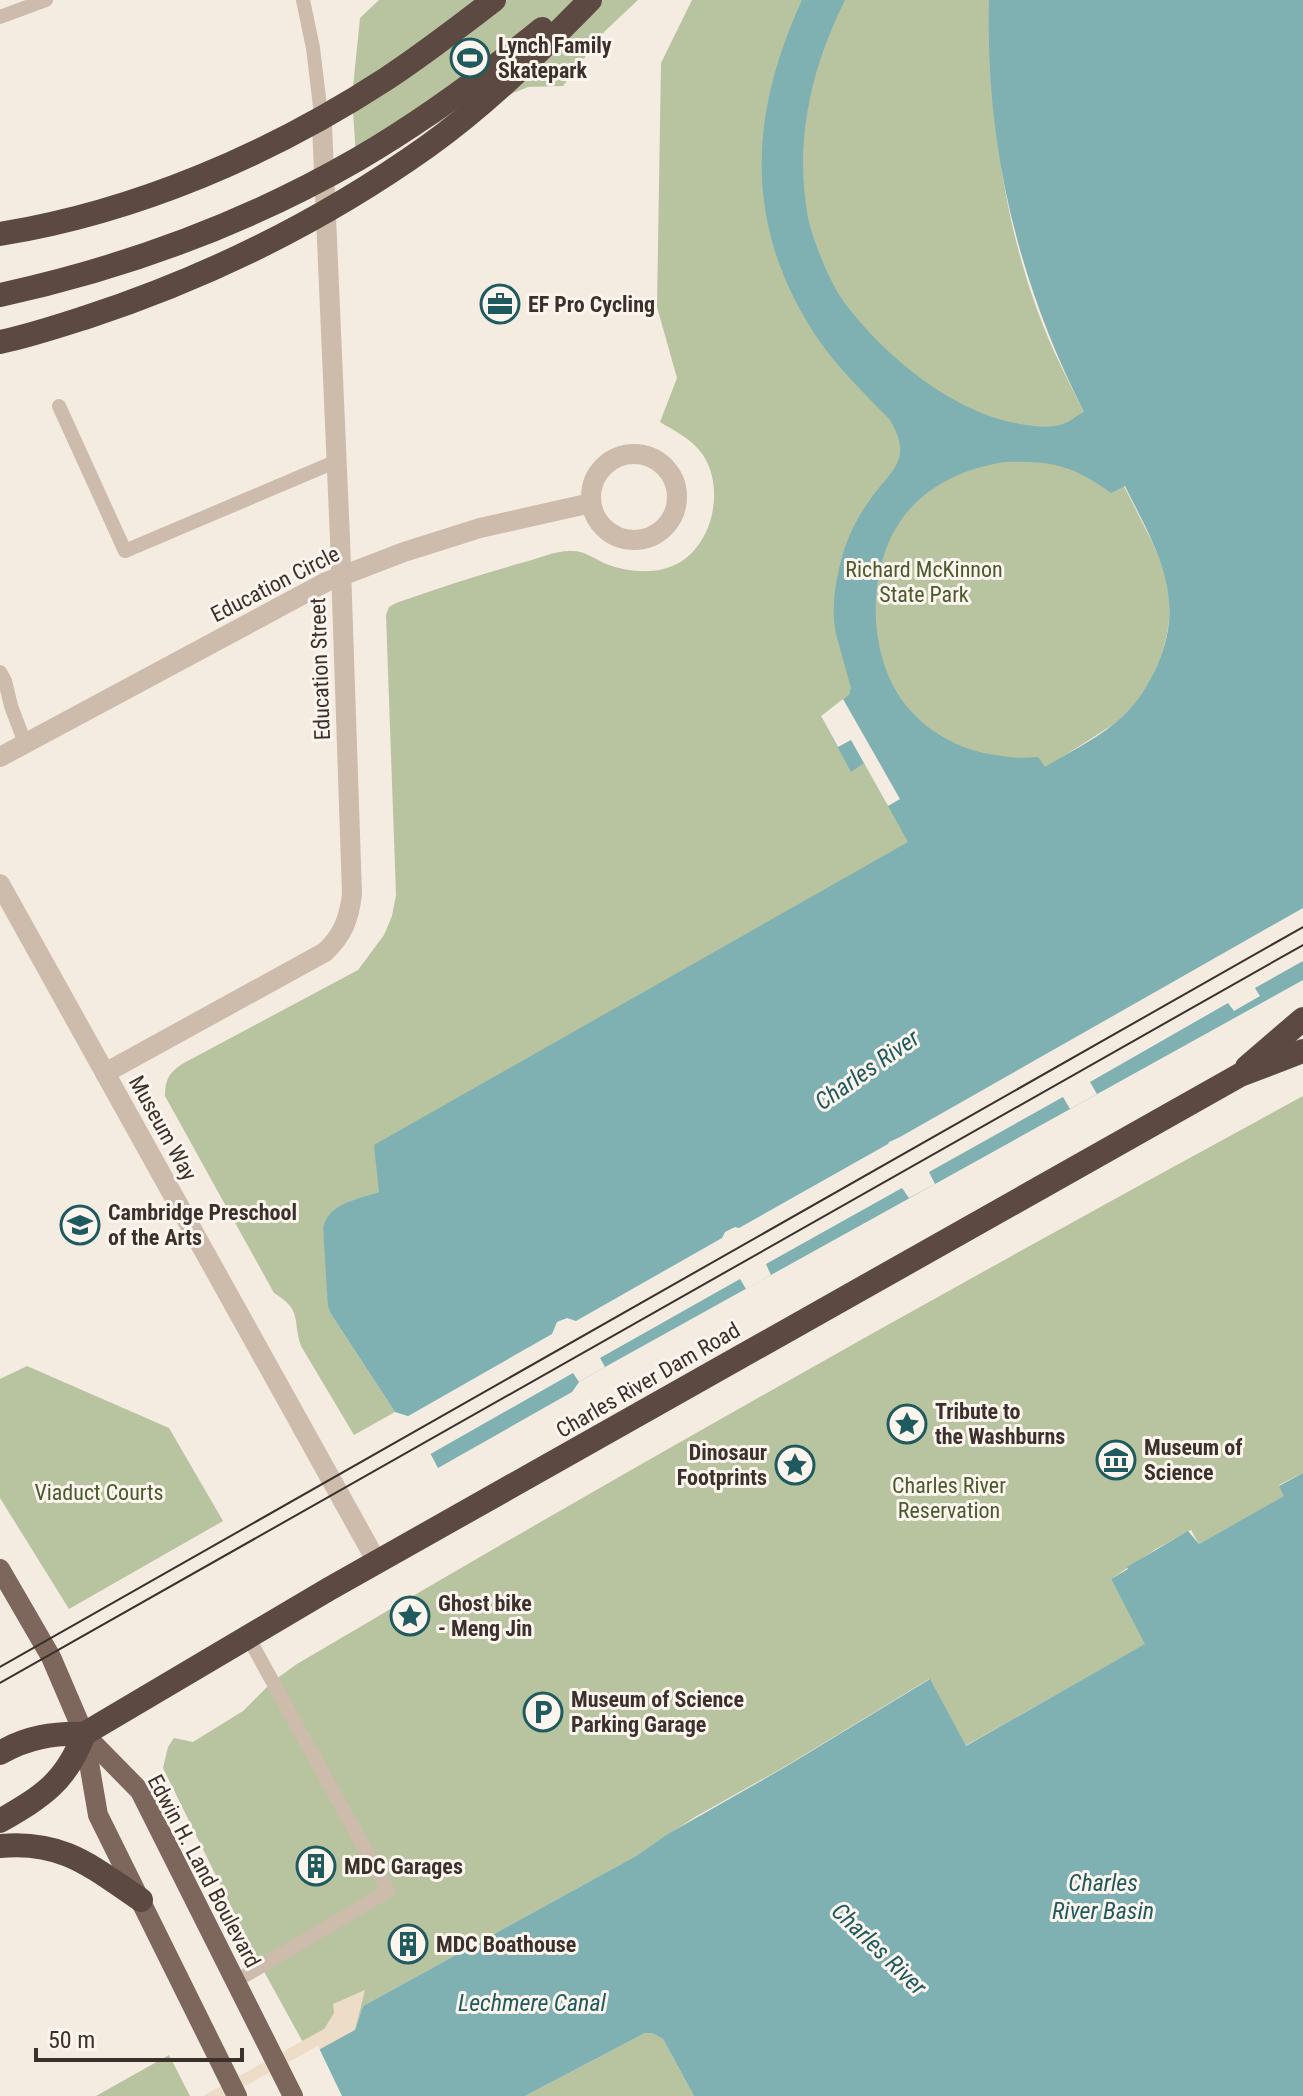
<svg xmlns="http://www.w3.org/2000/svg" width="1303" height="2096" font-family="'Roboto Condensed',sans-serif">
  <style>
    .green { fill: #b8c4a0 }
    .plaza { fill: #ecdcc8 }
    .water { fill: #7fb0b2; fill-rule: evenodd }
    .pier { fill: #f4ebe1 }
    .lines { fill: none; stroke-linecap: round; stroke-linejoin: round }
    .lane { stroke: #cdbbac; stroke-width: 14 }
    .street { stroke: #cdbbac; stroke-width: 20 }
    .primary { stroke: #7d675c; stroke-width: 20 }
    .highway { stroke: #5c4a42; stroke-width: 24 }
    .tram { stroke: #3b302b; stroke-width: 2 }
    .highway-bridge { stroke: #5c4a42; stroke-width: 24 }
    .labels { text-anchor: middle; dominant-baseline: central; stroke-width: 6; stroke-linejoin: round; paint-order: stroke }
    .poi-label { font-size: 22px; font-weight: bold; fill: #3b302b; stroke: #fbf5ee; text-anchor: start }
    .park-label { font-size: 22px; fill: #4a5a2e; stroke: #fbf5ee }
    .street-label { font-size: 22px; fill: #3b302b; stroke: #fbf5ee }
    .water-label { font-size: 24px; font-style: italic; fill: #1f5a5e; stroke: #fbf5ee }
  </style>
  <rect width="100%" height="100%" fill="#f4ebe1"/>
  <g class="green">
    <path d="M379,0h259l-33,31 -42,55 -35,1 -172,69 -4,-59 8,-79z"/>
    <path d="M692,0h297c1,125 17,253 72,366 25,53 56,104 81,156 12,23 25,48 27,74 4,43 -15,92 -47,121 -5,5 -13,10 -19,14l-724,461c-21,7 -50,11 -56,36l8,86 64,98 -41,23 -53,-89c-9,-27 2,-35 -27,-53l-109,-197c0,-16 4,-23 17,-32l176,-94 26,-35 8,-19 4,-21 -10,-280 3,-8 7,-4c43,-15 85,-29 129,-41 14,-4 32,-12 47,-11 13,0 23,8 34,13 19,7 42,10 61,4 44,-13 60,-77 36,-113 -10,-15 -28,-24 -43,-33l17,-44 -20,-71 4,-244z"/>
    <path d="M1303,1096v377l-24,12 6,11 -86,48 -8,-14 -35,19 -45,30 35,65 -181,102 -36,-67 -143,87 -91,51 -59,39 -273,150 -8,24 -45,25 -54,-98 -93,-189 5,-21 6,-9 19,4 50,-31 29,-29 25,-18c332,-196 668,-384 1006,-568z"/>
    <path d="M27,1366l142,62 54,93 -154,88 -69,-111v-119z"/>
    <path d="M645,2033h7l11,6 31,57h-169z"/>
    <path d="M169,2055l21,41h-94z"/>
  </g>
  <path class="plaza" d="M365,1990l-10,40 -120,66h-32l121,-67 10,-16 -1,-9z"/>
  <g class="water">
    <path d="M802,0h43c-34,68 -51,142 -37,218 5,23 22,65 36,84 41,55 112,114 183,123 11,2 25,3 36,-1 7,-2 14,-9 21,-12 -66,-130 -99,-266 -95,-412h314v980l-698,387 -26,15 -7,10 -134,76 -27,-51 -16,-5 -64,-98 -3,-8 -5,-78c5,-25 35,-29 56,-36l-5,-47 534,-303 -44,-79 -13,9 -30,-56 28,-21 2,-7c-5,-18 -10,-36 -15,-54 -5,-23 -1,-50 5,-73 5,-21 16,-44 29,-61 21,-31 44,-39 20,-80 -24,-25 -50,-50 -70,-78 -76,-111 -73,-222 -18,-342zM1005,462c47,-1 67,3 106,31l14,-7c30,61 63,110 32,180 -8,18 -20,37 -34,50 -22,21 -52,35 -78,51l-7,-10c-17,2 -32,0 -49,-3 -29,-5 -59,-21 -79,-44 -43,-47 -45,-138 -9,-190 25,-35 64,-52 104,-58z"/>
    <path d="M1303,1473v623h-609l-31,-57 -11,-6h-7l-120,63h-290l120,-66 8,-24 273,-150 32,-22 119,-68 143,-87 36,67 179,-102 -34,-65 17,-10 -1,-2 61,-36 11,13 85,-48 -5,-10z"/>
  </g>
  <g class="pier">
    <path d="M843,699l57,100 -12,7 -37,-66 -13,7 -17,-31z"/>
    <path d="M1303,908v53l-48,27 5,8 -26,15 -6,-8 -138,79 7,12 -27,15 -7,-12 -134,75 6,12 -26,14 -7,-10 -136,76 5,11 -25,14 -6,-10 -140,79 5,9 -26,15 -6,-9 -146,83 -19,-36 -5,-1 149,-85 5,-12 10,-4 9,3 146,-83 3,-6 10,-5 4,1 149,-84 1,-2 11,-5z"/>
    <path d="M318,2046l24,50h-111l3,-4z"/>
  </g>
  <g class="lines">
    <g class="lane">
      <path d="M303,0l10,48 9,75"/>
      <path d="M0,17l46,-17"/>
      <path d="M59,406l66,145 212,-90"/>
      <path d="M0,672l5,9 6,25 14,37"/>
      <path d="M236,1981l152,-90 -140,-254"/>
    </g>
    <g class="street">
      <circle cx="634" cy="497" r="43"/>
      <path d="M0,757l326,-175 78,-30 76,-24 111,-25"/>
      <path d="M0,884l377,678"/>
      <path d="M105,1073l220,-121c18,-17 24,-33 27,-58l-12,-355 -18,-414"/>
    </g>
    <g class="primary">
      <path d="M0,1569l51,88 33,77 14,81 139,281"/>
      <path d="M84,1734l56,57 153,305"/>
    </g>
    <g class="highway">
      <path d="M1247,1067l56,-48"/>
      <path d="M84,1734l245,-145 911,-514 63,-24"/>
      <path d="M0,1753c27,-16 54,-20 84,-19"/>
      <path d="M0,1821c43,-25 66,-39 84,-87"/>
      <path d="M0,1846c63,-6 92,21 141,54"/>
    </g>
    <g class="tram">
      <path d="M0,1667l1303,-740"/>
      <path d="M0,1683l1303,-738"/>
    </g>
    <g class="highway-bridge">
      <path d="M0,234c136,-22 271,-80 386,-155 38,-25 73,-52 108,-79"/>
      <path d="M0,295c124,-27 247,-72 358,-136 65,-38 125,-82 184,-130"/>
      <path d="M0,342c29,-6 59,-16 87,-25 122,-40 237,-97 341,-171 59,-42 111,-94 162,-146"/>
    </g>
  </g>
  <defs>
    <g id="stadium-ring" transform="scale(2)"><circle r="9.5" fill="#fbf5ee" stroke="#1f5a5e" stroke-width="1.5"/><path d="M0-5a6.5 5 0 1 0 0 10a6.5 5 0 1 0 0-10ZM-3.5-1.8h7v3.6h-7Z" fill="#1f5a5e"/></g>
    <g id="office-ring" transform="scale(2)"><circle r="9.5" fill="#fbf5ee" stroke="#1f5a5e" stroke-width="1.5"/><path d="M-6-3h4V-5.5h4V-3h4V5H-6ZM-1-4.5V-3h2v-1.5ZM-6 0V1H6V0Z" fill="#1f5a5e"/></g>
    <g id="school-ring" transform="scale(2)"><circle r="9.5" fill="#fbf5ee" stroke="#1f5a5e" stroke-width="1.5"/><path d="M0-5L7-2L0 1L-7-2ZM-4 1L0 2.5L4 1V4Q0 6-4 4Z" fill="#1f5a5e"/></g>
    <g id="sight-ring" transform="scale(2)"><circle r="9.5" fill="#fbf5ee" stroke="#1f5a5e" stroke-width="1.5"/><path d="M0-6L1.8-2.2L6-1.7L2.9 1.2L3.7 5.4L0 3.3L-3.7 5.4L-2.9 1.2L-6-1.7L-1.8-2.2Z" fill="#1f5a5e"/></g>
    <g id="museum-ring" transform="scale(2)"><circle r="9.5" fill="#fbf5ee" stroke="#1f5a5e" stroke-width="1.5"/><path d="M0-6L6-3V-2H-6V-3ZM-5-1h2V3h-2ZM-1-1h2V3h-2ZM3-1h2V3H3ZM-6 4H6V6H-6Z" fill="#1f5a5e"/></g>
    <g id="parking-ring" transform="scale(2)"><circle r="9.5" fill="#fbf5ee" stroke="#1f5a5e" stroke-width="1.5"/><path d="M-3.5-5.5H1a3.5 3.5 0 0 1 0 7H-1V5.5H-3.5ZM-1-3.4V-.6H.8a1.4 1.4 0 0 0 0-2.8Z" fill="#1f5a5e"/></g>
    <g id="building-ring" transform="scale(2)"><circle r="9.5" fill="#fbf5ee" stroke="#1f5a5e" stroke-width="1.5"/><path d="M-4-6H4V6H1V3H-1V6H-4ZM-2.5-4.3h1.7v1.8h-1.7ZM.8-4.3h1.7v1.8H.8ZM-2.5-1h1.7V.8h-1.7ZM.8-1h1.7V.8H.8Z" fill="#1f5a5e"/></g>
  </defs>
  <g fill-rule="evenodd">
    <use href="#stadium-ring" x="470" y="58"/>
    <use href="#office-ring" x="500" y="304"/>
    <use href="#school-ring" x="80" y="1225"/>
    <use href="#sight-ring" x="907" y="1424"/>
    <use href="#museum-ring" x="1116" y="1460"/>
    <use href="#sight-ring" x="795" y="1465"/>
    <use href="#sight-ring" x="410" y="1616"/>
    <use href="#parking-ring" x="543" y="1712"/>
    <use href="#building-ring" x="316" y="1866"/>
    <use href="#building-ring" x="408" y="1944"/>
  </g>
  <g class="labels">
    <g class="poi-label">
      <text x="498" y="45">Lynch Family<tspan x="498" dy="25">Skatepark</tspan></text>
      <text x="528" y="304">EF Pro Cycling</text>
      <text x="108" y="1212">Cambridge Preschool<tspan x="108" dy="25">of the Arts</tspan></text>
      <text x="935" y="1411">Tribute to<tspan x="935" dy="25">the Washburns</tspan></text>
      <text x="1144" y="1447">Museum of<tspan x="1144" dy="25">Science</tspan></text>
      <text x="767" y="1452" text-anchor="end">Dinosaur<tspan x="767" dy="25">Footprints</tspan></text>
      <text x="438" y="1603">Ghost bike<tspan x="438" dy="25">- Meng Jin</tspan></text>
      <text x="571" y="1699">Museum of Science<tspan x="571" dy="25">Parking Garage</tspan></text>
      <text x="344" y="1866">MDC Garages</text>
      <text x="436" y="1944">MDC Boathouse</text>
    </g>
    <g class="park-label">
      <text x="924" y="569">Richard McKinnon<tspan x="924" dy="25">State Park</tspan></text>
      <text x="949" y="1485">Charles River<tspan x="949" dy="25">Reservation</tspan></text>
      <text x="99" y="1492">Viaduct Courts</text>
    </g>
    <g class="street-label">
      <text transform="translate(275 584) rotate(-27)">Education Circle</text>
      <text transform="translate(320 669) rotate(-92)">Education Street</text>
      <text transform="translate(163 1128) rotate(61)">Museum Way</text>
      <text transform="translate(648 1380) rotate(-30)">Charles River Dam Road</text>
      <text transform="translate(204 1871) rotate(62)">Edwin H. Land Boulevard</text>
    </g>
    <g class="water-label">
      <text transform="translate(867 1070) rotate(-35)">Charles River</text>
      <text x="1103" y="1883">Charles<tspan x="1103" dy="28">River Basin</tspan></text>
      <text transform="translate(879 1949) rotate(44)">Charles River</text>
      <text x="532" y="2003">Lechmere Canal</text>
    </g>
  </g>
  <path d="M36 2048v12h206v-12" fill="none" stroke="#3b302b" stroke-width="4"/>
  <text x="48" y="2048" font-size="24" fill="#3b302b" stroke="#fbf5ee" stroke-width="6" paint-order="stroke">50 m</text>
</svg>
